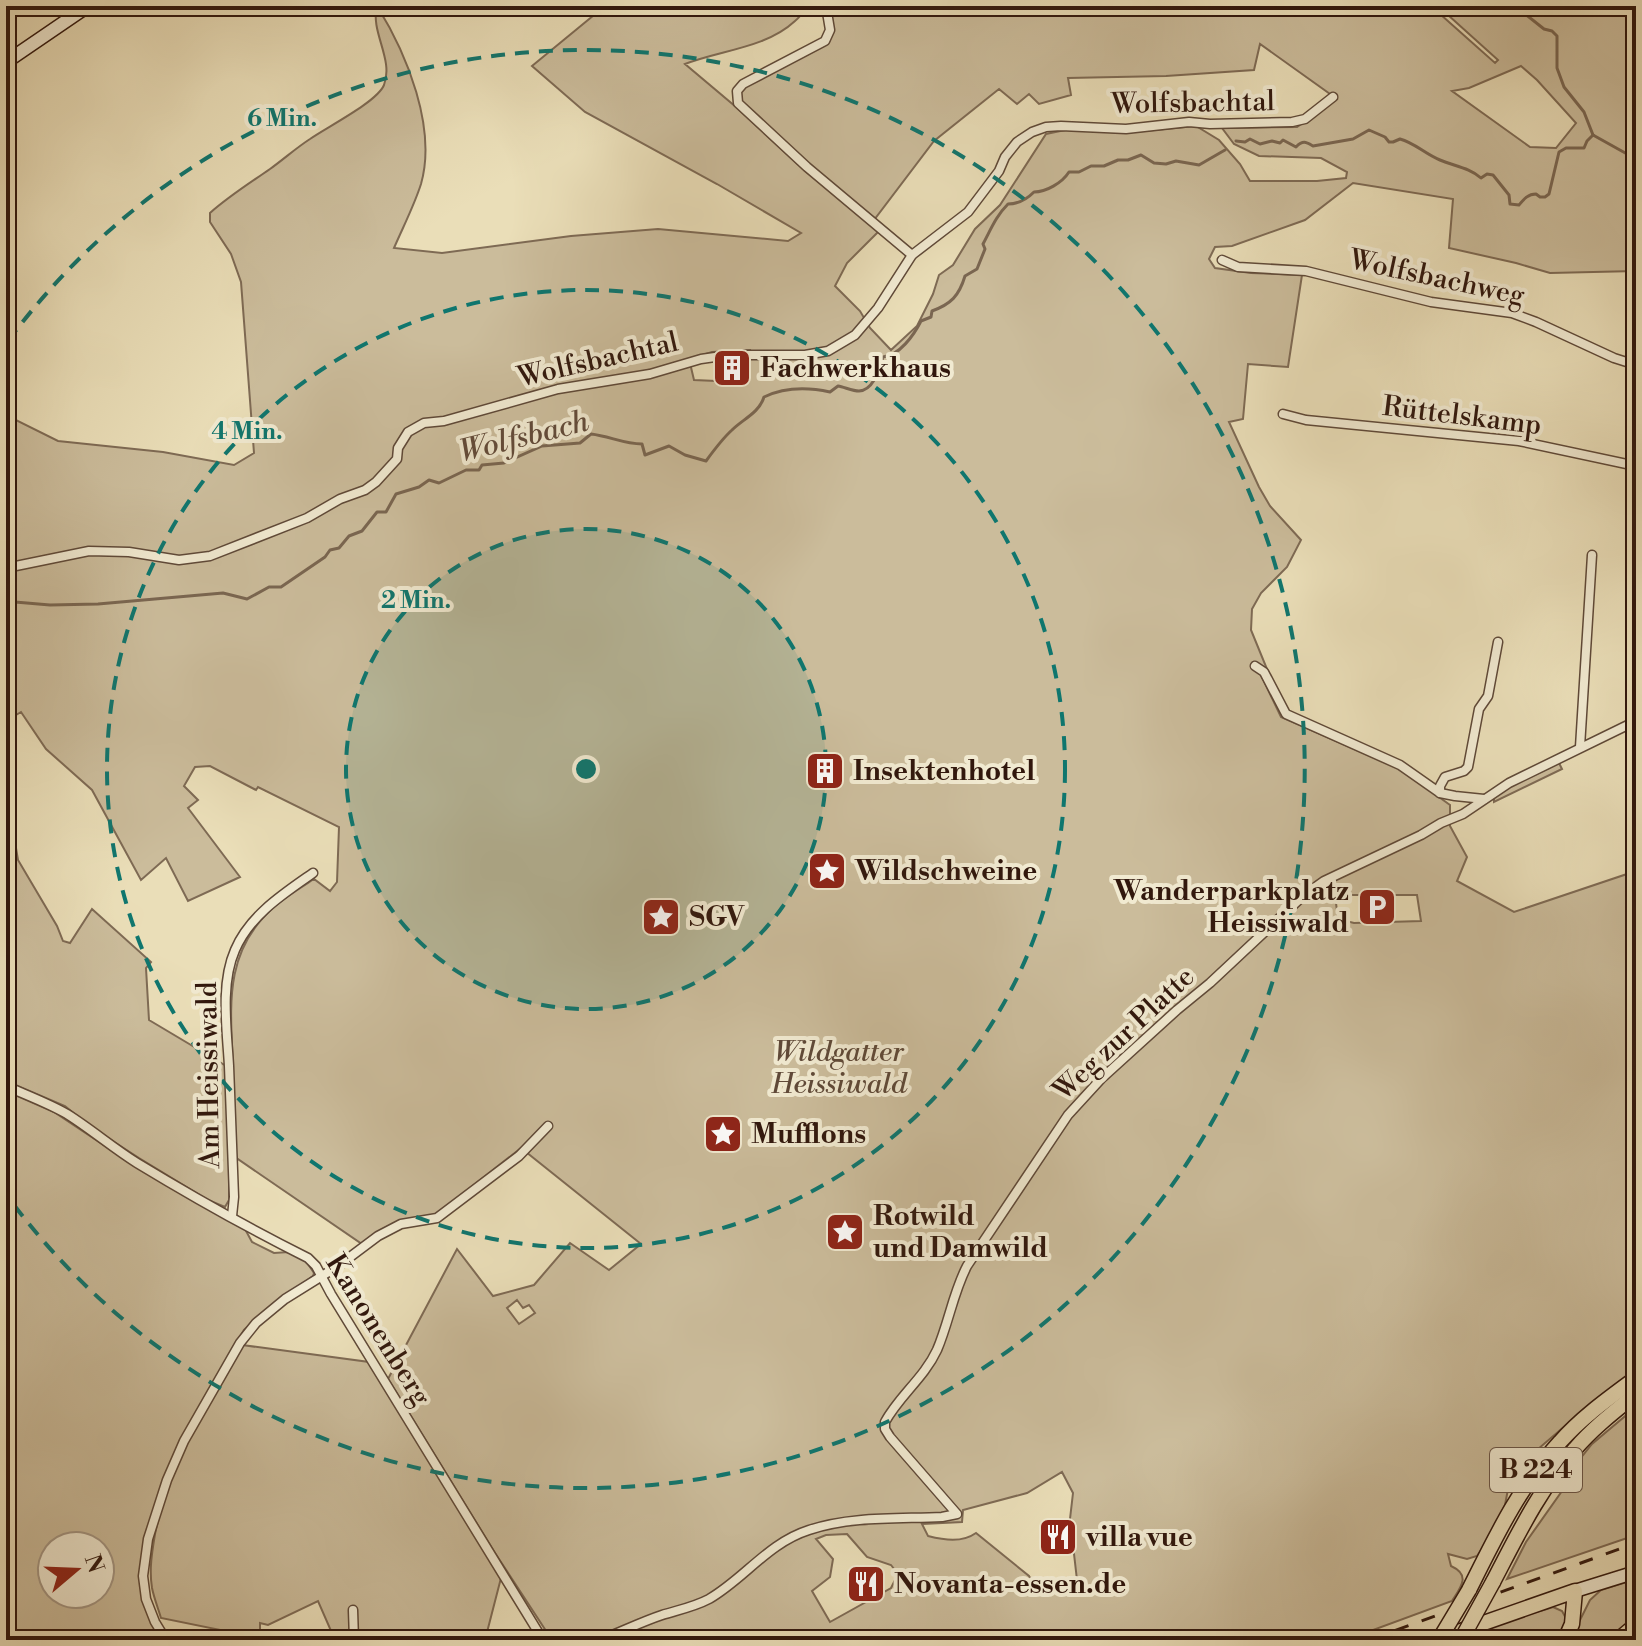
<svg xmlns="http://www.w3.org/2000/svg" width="1642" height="1646" font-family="'Libre Bodoni',serif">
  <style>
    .green { fill: #cbbc9b; stroke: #7e6a54; stroke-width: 2; fill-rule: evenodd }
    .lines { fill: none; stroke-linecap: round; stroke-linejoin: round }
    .stream { stroke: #7a6651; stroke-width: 3 }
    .street-casing { stroke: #5f4938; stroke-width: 11 }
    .secondary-casing { stroke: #31170d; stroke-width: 15 }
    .primary-casing { stroke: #31170d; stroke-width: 17 }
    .street { stroke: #f1ead1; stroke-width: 8 }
    .secondary { stroke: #f1ead1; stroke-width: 12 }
    .primary { stroke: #eadeb8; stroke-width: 14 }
    .rail { stroke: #31170d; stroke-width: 3; stroke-dasharray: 14 14; stroke-linecap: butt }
    .primary-bridge-casing { stroke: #31170d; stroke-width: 17; stroke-linecap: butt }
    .primary-bridge { stroke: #eadeb8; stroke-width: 14 }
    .ring { fill: none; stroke: #0f766e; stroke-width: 4; stroke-dasharray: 14 10 }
    .labels { text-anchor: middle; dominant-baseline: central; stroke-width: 8; stroke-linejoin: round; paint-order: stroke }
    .shield { fill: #f1ead1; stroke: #6b5648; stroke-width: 2 }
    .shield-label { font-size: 26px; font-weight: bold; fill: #31170d }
    .street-label { font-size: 28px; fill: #31170d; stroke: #f1ead1 }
    .poi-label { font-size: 28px; font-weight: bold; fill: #31170d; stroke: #f1ead1; text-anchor: start }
    .park-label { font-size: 28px; font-style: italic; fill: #5f4938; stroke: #f1ead1 }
    .water-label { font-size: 30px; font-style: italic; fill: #624b3a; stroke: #f1ead1 }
    .centre { fill: #0f766e; stroke: #f1ead1; stroke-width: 4 }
    .ring-label { font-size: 24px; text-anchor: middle; font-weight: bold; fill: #0f766e; stroke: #f1ead1; stroke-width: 8; stroke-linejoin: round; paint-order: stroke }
  </style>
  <rect width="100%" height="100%" fill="#eadeb8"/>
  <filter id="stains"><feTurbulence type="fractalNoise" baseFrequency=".0025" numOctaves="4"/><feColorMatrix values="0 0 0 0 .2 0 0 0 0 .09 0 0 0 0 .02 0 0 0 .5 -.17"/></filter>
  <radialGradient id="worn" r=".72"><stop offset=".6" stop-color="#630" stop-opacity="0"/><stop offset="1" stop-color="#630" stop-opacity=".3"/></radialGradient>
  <g class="green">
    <path d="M377,6c30,48 60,122 44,178 -7,22 -18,43 -27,64l48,5 129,-17 87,-7 130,12 13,-8 -84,-49 -132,-72 -53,-46 73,-60h202c-3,5 -7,11 -12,15 -29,27 -74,29 -110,43l51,43 68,63 76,60 -33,33 -12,23 25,25 10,17 21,22 26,-24 16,-32 6,-19 14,-10 22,-36 25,-24 46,-71 24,-5 53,4 73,-7 23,14 21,24 10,17h67l29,-3 1,-6 -26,-14 -62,-2 -25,-12 -12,-16 75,-1 40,-28 -77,-55 -6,26 -88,6 -98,2 3,17 -32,9 -10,-10 -12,10 -18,-15 -65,52 -60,79 -132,-114 -2,-13 2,-5 82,-42c13,-11 7,-24 4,-40h603l64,57 3,-3 -60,-54h198v265l-86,2 -34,-10 -67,-15 4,-49 -100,-16 -48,37 -73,26 -17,1 -6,12 6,9 36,5 51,2 -14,92 -40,-3 -5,55 -14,3 30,65 11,19 31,34 -14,27 -26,26 -9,16 -1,21 16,39 -7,4 21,44 119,52 50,36v21l17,31 -10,24 57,31 122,-41v501l-43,30 -69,59 -15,23 -4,21 -12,28 -16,23 -10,3 -19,-5 3,12c20,9 10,21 1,35l-106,39h-794l-57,-87 -107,-174 69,-130 36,47 41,-11 36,-42 39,27 32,-26 -120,-96 -87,68 -17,2 -55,26 -133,-91v47l-4,7 -17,-7 -69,-42 -48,-31 -26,-21 -59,-25v-254l10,21 2,12 39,66 6,15 7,2 22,-34 59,53 -5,6 3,52 84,50c-2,-61 -11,-117 40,-162 12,-11 27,-20 41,-29l16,12 7,-9 2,-55 -81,-40 -2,3 -46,-24 -15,1 -11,19 14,14 -10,8 52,69 -52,24 -22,-43 -25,22 -49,-90 -46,-41 -25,-37 -15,9v-306l52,26 105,11 71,13 20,-12 -13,-171 -10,-28 -21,-32v-9c19,-17 40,-30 60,-44 14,-10 26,-21 40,-30 17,-12 67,-37 74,-54 10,-26 -14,-53 -7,-79zM1521,66l16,14 39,43 -20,25 -26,-1 -78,-56 17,-3zM750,350l-3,28h-7l-1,4 -45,-2 -5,-21 23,-7zM1367,895h50l4,26 -67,2 -16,-4 -3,-24zM517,1300l6,8 6,-3 6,8 -16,11 -12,-16zM1062,1472l11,21 -3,26 7,61 -1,5 -5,5 -8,1 -4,-6 -26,-2 -4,-7 -53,-43c-14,10 -32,7 -48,3l-6,-12 40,-2 1,-12 64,-17zM847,1534l20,23 24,8 7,9 -7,14 -61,34 -18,-31 18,-14 3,-18 -17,-20 10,-4z"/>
    <path d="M1559,763l3,6 -68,33v-4l17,-12z"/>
    <path d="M6,1091l48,21 81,54 110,63 7,13 22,11 15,-1 17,9 8,12 -1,3 -46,33 -23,21 -45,77 -44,99 -11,95 18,39h-156zM52,1546h48v48h-48z"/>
    <path d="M242,1345l127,17 132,216 -16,62h-150l-17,-39 -50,24 -8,-2v15l-99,-20c-3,-10 -7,-20 -9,-30 -3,-18 0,-36 3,-54 14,-70 51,-129 87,-189z"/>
    <path d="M1636,1407v128l-129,44 19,-37 36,-51 10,-22 20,-25z"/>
    <path d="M1636,1579v41l-24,20h-42l20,-40 11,-10z"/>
    <path d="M1553,1607l9,4 5,9 -10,20h-84c10,-15 62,-27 80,-33z"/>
  </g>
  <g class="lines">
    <g class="stream">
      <path d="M1515,6l29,23 8,2 5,5v32l7,19 20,25 9,23"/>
      <path d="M1593,135l43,24"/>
      <path d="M1236,141l9,1 5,-3 10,5 12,-3 8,2 3,-3 13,7c7,-7 10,-5 17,-1l40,-7 16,-9 16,7 4,5h4l7,-3c15,4 25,15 40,21 14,6 30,8 41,18l6,-4 6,1 16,20 1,9 9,1c5,-6 9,-11 17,-11l4,3h5l4,-3 10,-42 7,-4h18l3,-7 6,-6"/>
      <path d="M6,612l9,-10 35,3 48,-1 125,-11 24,6 22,-12h12l44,-30 5,-7 9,-2 10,-12 13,-5 15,-19h9l10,-18 23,-7 10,-7 10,3 27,-13h13l3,-5 22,-2 38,-17 38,-3 11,-9c18,2 33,10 51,10l3,11 24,-9 16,9 21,6c8,-11 16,-22 26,-31 11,-11 27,-17 32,-33 21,-10 43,-10 66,-5l8,-6c6,1 15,5 21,5 15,-1 20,-22 24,-34 16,-1 31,-22 38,-36l10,-4 1,-6c19,-7 27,-15 33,-35l12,-7 8,-20 -2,-5c8,-15 13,-28 25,-40 11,0 19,-5 26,-12 12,0 28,-9 35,-20h10l12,-6h13l14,-6h10l13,-5 13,8 12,1 10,-3 23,4 26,-15"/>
    </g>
    <g class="street-casing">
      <g id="street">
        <path d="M826,6l4,24 -5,11 -82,43 -6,7 1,12 69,64 105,88"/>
        <path d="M1222,260l16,7 68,4 125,31 81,11 24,9 78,36 22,7"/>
        <path d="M1283,414l23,6 213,21 117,25"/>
        <path d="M6,568l83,-17 40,1 50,8 31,-4 97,-38 33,-19 25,-9 11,-8 21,-23 1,-11 10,-16 16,-9 20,-2 114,-32 92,-15 51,-15 28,-4h76l23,-4 27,-16 23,-27 34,-53 56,-43 31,-41 6,-14 12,-15 15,-10 14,-5 15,-1 65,3 63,-7 21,2 82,-2 13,-3 28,-22"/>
        <path d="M1255,666l9,6 22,42 114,51 40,28 15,3 29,3"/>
        <path d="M1580,747l12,-192"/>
        <path d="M1440,793v-7l5,-9 19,-6 4,-4 11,-58 9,-13 10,-54"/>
        <path d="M6,1086c20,9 42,17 61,28 24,15 46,34 70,49 56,34 113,66 171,95l8,8 15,28 212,346"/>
        <path d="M232,1216l2,-19c-2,-44 -3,-87 -5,-131 -2,-36 -9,-82 6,-116 15,-35 48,-56 78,-77"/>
        <path d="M353,1610l1,30"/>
        <path d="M166,1640l-11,-18 -9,-23 -3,-23 5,-37 19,-59 17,-39 56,-98 16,-20 29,-24 53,-33 40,-30 23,-12 36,-6 82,-62 29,-30"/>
        <path d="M600,1640c21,-8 41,-18 62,-25 16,-5 32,-8 47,-16 35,-20 59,-56 100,-69 42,-14 89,-11 133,-13l15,-3 -67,-77 -5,-8v-7c14,-26 39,-44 52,-72 12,-28 16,-57 30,-84l101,-151 33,-36 76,-69 33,-27 93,-87 21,-15 97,-46 20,-12 22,-9 46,-31 127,-62"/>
      </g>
    </g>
    <g class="secondary-casing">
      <g id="secondary">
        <path d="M6,62l82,-56"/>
        <path d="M1575,1591l61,-19"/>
      </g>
    </g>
    <g class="primary-casing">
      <g id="primary">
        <path d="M1493,1582c24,-46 47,-94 82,-133 18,-21 40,-38 61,-55"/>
        <path d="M1469,1590c26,-52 51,-105 91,-148 22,-25 49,-44 76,-64"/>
        <path d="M1435,1640l140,-49 -3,33 -7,16"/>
        <path d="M1618,1640l18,-15"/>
      </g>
    </g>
    <use href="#street" class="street"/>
    <use href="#secondary" class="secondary"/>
    <use href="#primary" class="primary"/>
    <path class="rail" d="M1369,1640l267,-97"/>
    <g class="primary-bridge-casing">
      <g id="primary-bridge">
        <path d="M1439,1640l30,-50"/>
        <path d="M1461,1640l32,-58"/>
      </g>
    </g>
    <use href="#primary-bridge" class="primary-bridge"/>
  </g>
  <circle cx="586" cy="769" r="240" fill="#0f766e" fill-opacity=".12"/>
  <g class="ring">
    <circle cx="586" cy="769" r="240"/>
    <circle cx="586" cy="769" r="479"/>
    <path d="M8 341A719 719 0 1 1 8 1197"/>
  </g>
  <defs>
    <g id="building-square" transform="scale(2)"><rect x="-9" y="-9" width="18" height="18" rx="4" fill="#8f2418" stroke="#f1ead1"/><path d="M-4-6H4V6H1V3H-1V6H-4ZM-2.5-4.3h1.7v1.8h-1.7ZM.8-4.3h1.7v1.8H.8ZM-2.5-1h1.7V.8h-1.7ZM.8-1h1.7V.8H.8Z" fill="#fff"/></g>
    <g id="sight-square" transform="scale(2)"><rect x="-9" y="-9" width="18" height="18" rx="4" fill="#8f2418" stroke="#f1ead1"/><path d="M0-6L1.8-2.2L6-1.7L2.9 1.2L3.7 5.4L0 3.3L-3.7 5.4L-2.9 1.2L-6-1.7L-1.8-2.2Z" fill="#fff"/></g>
    <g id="parking-square" transform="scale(2)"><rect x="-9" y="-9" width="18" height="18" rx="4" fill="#8f2418" stroke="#f1ead1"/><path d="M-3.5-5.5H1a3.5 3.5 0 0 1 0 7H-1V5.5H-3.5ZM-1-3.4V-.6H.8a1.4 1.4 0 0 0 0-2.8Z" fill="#fff"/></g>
    <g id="restaurant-square" transform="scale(2)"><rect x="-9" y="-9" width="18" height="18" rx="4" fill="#8f2418" stroke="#f1ead1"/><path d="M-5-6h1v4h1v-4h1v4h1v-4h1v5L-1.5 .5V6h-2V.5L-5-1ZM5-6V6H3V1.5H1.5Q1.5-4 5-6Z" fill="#fff"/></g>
  </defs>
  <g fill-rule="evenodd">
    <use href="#building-square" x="732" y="368"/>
    <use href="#building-square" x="825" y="771"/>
    <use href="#sight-square" x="827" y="871"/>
    <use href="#parking-square" x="1377" y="907"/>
    <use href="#sight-square" x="661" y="917"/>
    <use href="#sight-square" x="723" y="1134"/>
    <use href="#sight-square" x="845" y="1232"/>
    <use href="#restaurant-square" x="1058" y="1537"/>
    <use href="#restaurant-square" x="866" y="1584"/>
  </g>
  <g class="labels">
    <rect class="shield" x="1490" y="1448" width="92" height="44" rx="6"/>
    <g class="shield-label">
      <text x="1536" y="1470">B 224</text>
    </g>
    <g class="street-label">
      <text transform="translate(1193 103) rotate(-1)">Wolfsbachtal</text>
      <text transform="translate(1437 278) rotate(12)">Wolfsbachweg</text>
      <text transform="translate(598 360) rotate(-13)">Wolfsbachtal</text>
      <text transform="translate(1462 416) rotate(7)">Rüttelskamp</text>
      <text transform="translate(1124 1034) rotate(-43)">Weg zur Platte</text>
      <text transform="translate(209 1075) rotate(-91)">Am Heissiwald</text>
      <text transform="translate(378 1330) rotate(58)">Kanonenberg</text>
    </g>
    <g class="poi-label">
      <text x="760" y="368">Fachwerkhaus</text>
      <text x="853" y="771">Insektenhotel</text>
      <text x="855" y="871">Wildschweine</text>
      <text x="1349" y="891" text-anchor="end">Wanderparkplatz<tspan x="1349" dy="32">Heissiwald</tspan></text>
      <text x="689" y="917">SGV</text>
      <text x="751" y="1134">Mufflons</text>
      <text x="873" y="1216">Rotwild<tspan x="873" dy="32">und Damwild</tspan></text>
      <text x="1086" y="1537">villa vue</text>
      <text x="894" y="1584">Novanta-essen.de</text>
    </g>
    <g class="park-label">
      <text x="839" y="1052">Wildgatter<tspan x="839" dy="32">Heissiwald</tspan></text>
    </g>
    <g class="water-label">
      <text transform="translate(524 437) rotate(-14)">Wolfsbach</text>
    </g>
  </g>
  <circle cx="586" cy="769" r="12" class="centre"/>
  <g class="ring-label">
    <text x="282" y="126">6 Min.</text>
    <text x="247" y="439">4 Min.</text>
    <text x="416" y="608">2 Min.</text>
  </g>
  <rect width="1642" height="1646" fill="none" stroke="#eadeb8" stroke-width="32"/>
  <rect x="8" y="8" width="1626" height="1630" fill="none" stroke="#31170d" stroke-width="4"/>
  <rect x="16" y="16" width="1610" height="1614" fill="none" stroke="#31170d" stroke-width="2"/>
  <g transform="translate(76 1570) rotate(71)"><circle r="38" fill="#f1ead1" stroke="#a49683" stroke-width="2"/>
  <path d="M0-6L14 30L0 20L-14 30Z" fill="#8f2418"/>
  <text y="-12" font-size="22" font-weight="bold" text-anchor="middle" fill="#31170d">N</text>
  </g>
  <rect width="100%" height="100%" filter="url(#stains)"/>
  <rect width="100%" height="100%" fill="url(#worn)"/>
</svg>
